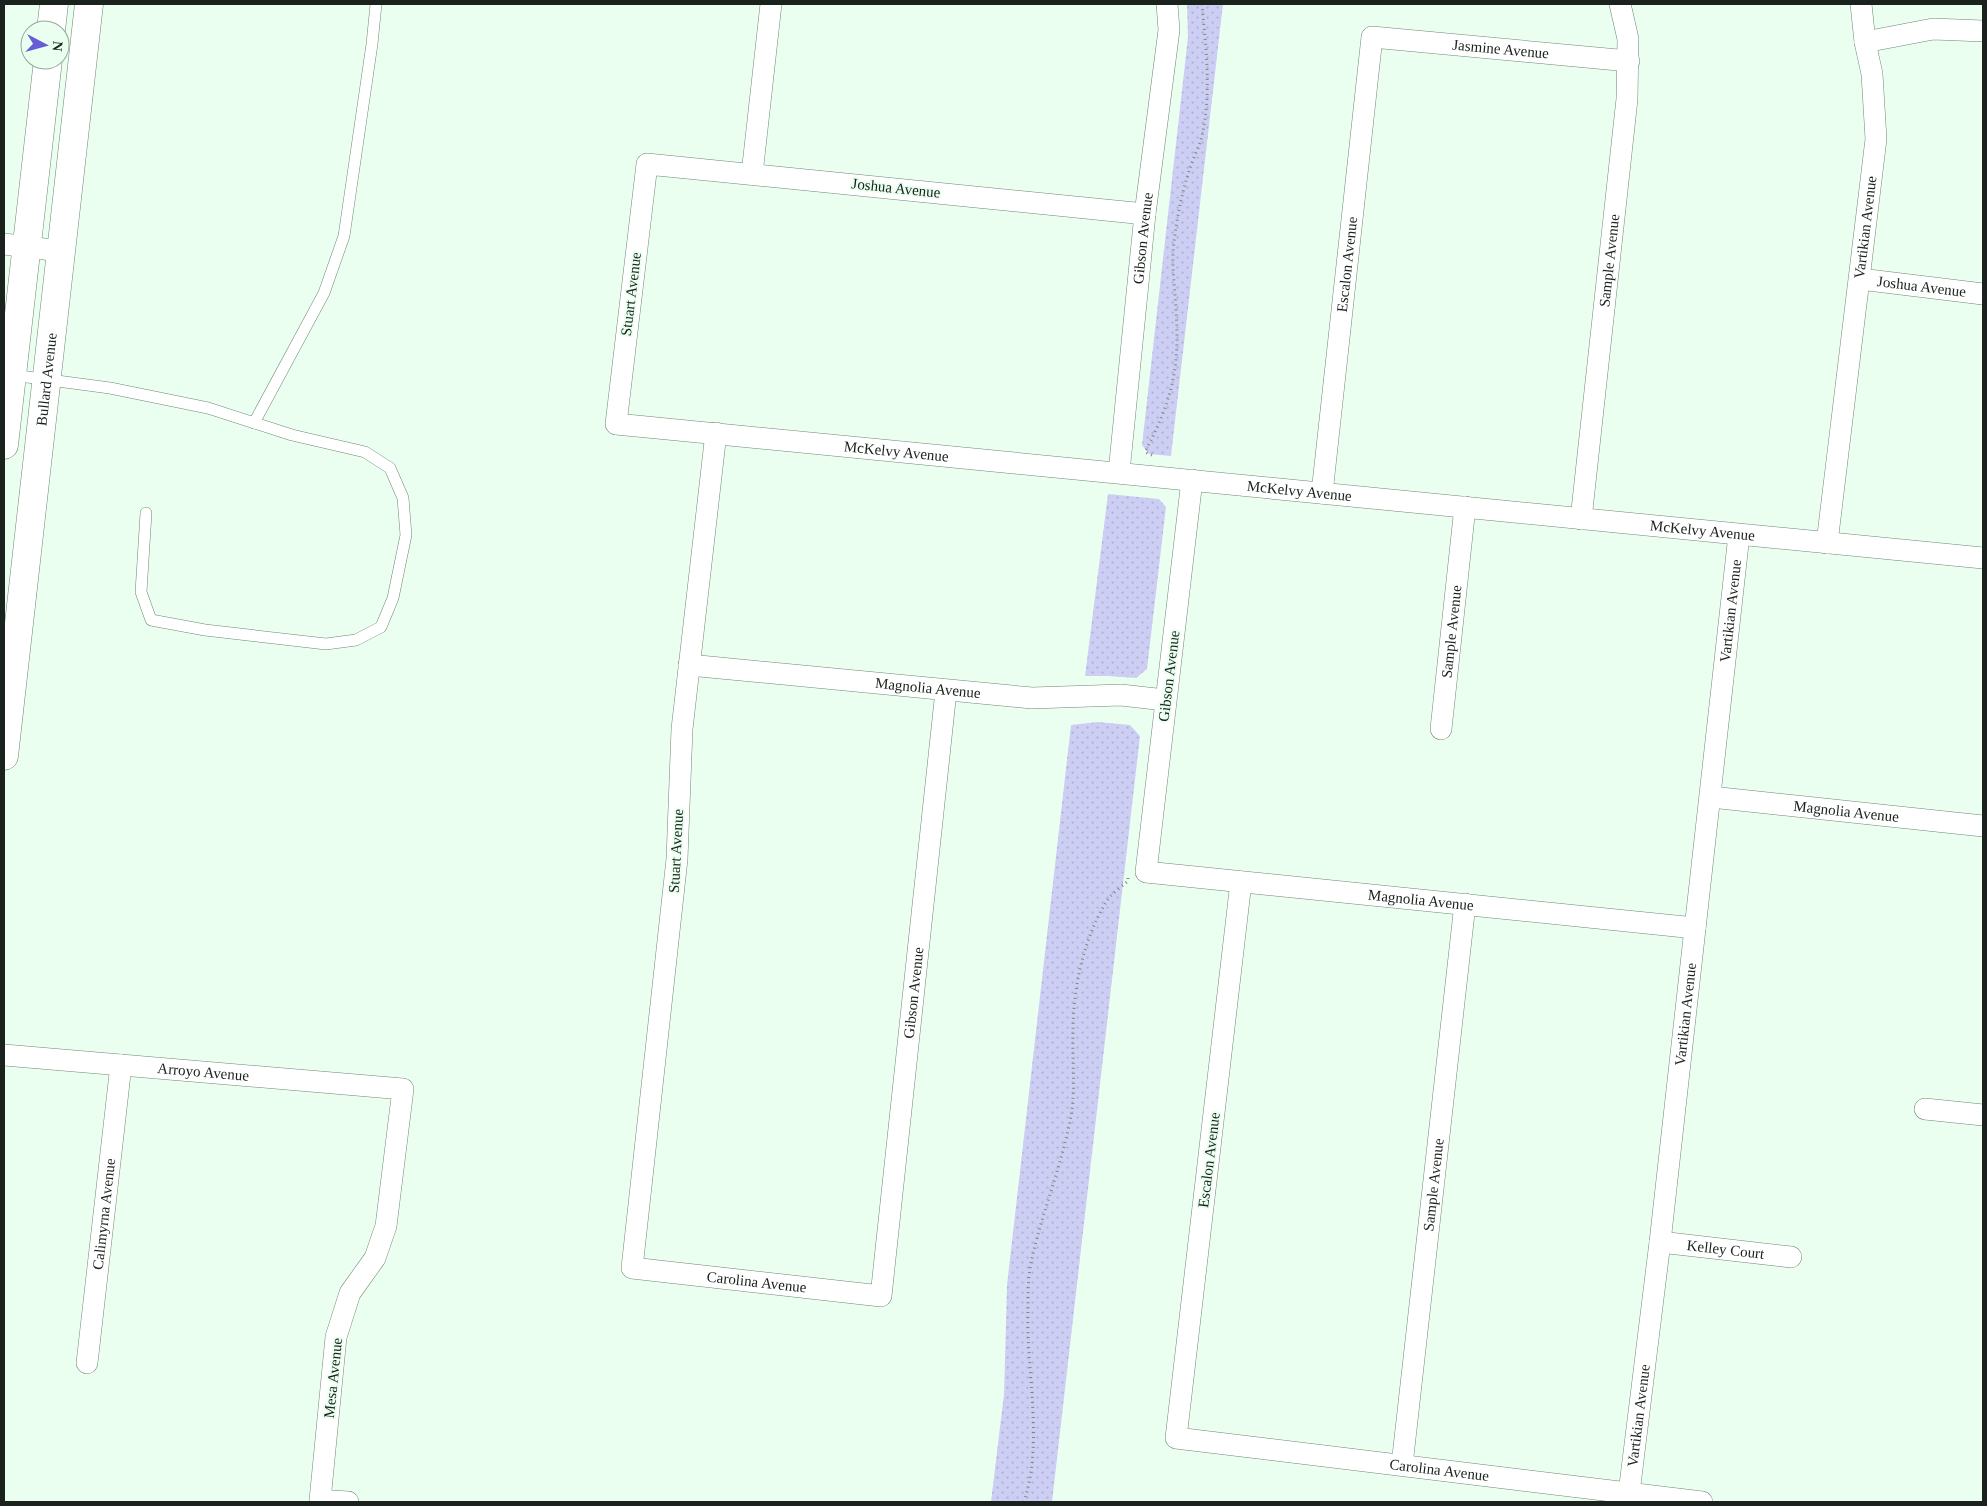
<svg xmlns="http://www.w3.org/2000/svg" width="1987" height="1506" font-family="'Times New Roman',serif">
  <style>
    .grass { fill: url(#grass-dots) }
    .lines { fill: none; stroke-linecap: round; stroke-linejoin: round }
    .lane-casing { stroke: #708677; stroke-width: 12 }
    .street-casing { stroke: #708677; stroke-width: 22 }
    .secondary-casing { stroke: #708677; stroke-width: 29 }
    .path { stroke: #7b897f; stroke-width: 3; stroke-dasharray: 1 4; stroke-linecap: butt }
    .lane { stroke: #fff; stroke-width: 11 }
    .street { stroke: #fff; stroke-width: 21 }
    .secondary { stroke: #fff; stroke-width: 28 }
    .labels { text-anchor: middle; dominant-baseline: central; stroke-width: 4; stroke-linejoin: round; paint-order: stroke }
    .street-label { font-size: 15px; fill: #19221c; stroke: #ebfff0 }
  </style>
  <defs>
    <pattern id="grass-dots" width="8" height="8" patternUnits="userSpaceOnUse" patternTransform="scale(1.25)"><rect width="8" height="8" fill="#cccff3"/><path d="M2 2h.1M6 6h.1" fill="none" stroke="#afb1d0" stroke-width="1.8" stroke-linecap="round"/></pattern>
  </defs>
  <rect width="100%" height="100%" fill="#ebfff0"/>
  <g class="grass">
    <path d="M1187,4h36l-52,452 -22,-2 -7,-9 46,-408z"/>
    <path d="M1108,494l51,5 7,8 -19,162 -11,9 -28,-2h-23z"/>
    <path d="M1098,722l32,3 10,11 -88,766h-61l13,-108 3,-109 64,-560z"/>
  </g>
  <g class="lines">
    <g class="lane-casing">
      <g id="lane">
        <path d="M12,375l98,13 98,20 84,27 73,17 25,16 13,30 3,37 -13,63 -12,29 -25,13 -30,4 -121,-14 -54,-10 -10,-28 5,-79"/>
        <path d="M254,423l70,-130 20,-57 28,-192 4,-40"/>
      </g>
    </g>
    <g class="street-casing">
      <g id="street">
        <path d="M1865,42l68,-13 50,2"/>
        <path d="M752,174l19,-170"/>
        <path id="s1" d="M1145,214l-498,-50 -31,260 1367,134"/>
        <path d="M4,244l56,7"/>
        <path id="s2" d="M1860,279l123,15"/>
        <path id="s3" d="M716,433l-34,296 -5,130 -45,409 249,28 65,-605"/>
        <path id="s4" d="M1119,472l26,-258 24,-184 -2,-26"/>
        <path id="s5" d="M1192,480l-46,392 549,56"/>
        <path id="s6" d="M1322,493l50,-456 257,24"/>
        <path id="s7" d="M1581,519l46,-420 1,-60 -8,-35"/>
        <path id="s8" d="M1827,543l49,-404 -4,-65 -7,-32 -4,-38"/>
        <path id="s9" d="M689,665l343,33 89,-3 44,5"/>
        <path id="s10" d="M1441,729l24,-222"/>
        <path id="s11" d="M1711,797l272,29"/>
        <path id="s12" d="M1241,882l-65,556 526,64"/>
        <path id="s13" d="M4,1055l399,34 -17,137 -11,32 -25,35 -14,44 -16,163 28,2"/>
        <path d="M1925,1109l58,6"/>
        <path id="s14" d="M1660,1242l131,15"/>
        <path id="s15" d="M87,1363l34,-298"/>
        <path id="s16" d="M1402,1465l63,-561"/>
        <path id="s17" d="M1629,1493l31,-251 79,-707"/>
      </g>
    </g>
    <g class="secondary-casing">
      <g id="secondary">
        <path d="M51,30l3,-26"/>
        <path d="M4,445l44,-385"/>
        <path id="s18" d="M4,756l85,-752"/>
      </g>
    </g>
    <g class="path">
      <path d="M1152,455l-7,-3c27,-52 35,-83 31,-142 -1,-23 -5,-45 -2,-68 3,-25 8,-50 16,-74 3,-9 8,-19 11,-28 11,-45 5,-91 1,-136"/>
      <path d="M1024,1502c20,-62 2,-128 4,-192 0,-16 0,-36 4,-52 11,-48 30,-94 39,-142 5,-28 1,-56 2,-83 0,-45 10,-92 33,-131 5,-8 15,-15 22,-21v-3"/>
    </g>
    <use href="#lane" class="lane"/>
    <use href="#street" class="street"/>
    <use href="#secondary" class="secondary"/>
  </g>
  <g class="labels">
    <g class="street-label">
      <text stroke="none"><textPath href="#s6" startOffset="588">Jasmine Avenue</textPath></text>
      <text transform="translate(896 188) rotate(6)">Joshua Avenue</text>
      <text stroke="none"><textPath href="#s8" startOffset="318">Vartikian Avenue</textPath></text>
      <text stroke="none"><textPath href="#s4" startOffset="235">Gibson Avenue</textPath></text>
      <text stroke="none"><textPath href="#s7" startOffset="260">Sample Avenue</textPath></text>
      <text stroke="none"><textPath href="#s6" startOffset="230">Escalon Avenue</textPath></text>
      <text stroke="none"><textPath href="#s2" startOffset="62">Joshua Avenue</textPath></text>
      <text transform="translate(631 294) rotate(-83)">Stuart Avenue</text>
      <text stroke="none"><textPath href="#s18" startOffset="379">Bullard Avenue</textPath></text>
      <text stroke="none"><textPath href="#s1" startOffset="1044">McKelvy Avenue</textPath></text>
      <text stroke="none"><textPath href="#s1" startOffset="1449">McKelvy Avenue</textPath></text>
      <text stroke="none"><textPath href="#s1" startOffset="1854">McKelvy Avenue</textPath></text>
      <text stroke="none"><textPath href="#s17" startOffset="888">Vartikian Avenue</textPath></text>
      <text stroke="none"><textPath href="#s10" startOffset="98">Sample Avenue</textPath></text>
      <text transform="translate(1169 676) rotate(-83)">Gibson Avenue</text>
      <text stroke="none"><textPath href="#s9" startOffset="240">Magnolia Avenue</textPath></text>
      <text stroke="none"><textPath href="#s11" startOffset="136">Magnolia Avenue</textPath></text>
      <text transform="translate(676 851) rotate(-87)">Stuart Avenue</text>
      <text stroke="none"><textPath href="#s5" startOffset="671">Magnolia Avenue</textPath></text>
      <text stroke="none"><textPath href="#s3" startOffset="1395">Gibson Avenue</textPath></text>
      <text stroke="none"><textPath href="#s17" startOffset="482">Vartikian Avenue</textPath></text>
      <text stroke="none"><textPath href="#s13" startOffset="200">Arroyo Avenue</textPath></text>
      <text transform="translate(1209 1160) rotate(-83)">Escalon Avenue</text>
      <text stroke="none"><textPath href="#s16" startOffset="282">Sample Avenue</textPath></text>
      <text stroke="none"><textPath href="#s15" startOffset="150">Calimyrna Avenue</textPath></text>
      <text stroke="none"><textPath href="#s14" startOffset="66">Kelley Court</textPath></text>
      <text stroke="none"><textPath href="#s3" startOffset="965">Carolina Avenue</textPath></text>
      <text transform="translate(333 1378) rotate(-84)">Mesa Avenue</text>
      <text stroke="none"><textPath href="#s17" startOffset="78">Vartikian Avenue</textPath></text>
      <text stroke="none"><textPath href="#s12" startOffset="825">Carolina Avenue</textPath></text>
    </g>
  </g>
  <rect width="1987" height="1506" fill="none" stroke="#19221c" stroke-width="10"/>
  <g transform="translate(45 45) rotate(96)"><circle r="24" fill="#ebfff0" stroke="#97a79b"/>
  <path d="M0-4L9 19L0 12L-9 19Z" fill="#665dd6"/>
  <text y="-8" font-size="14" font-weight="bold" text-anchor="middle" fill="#19221c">N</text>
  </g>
</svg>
